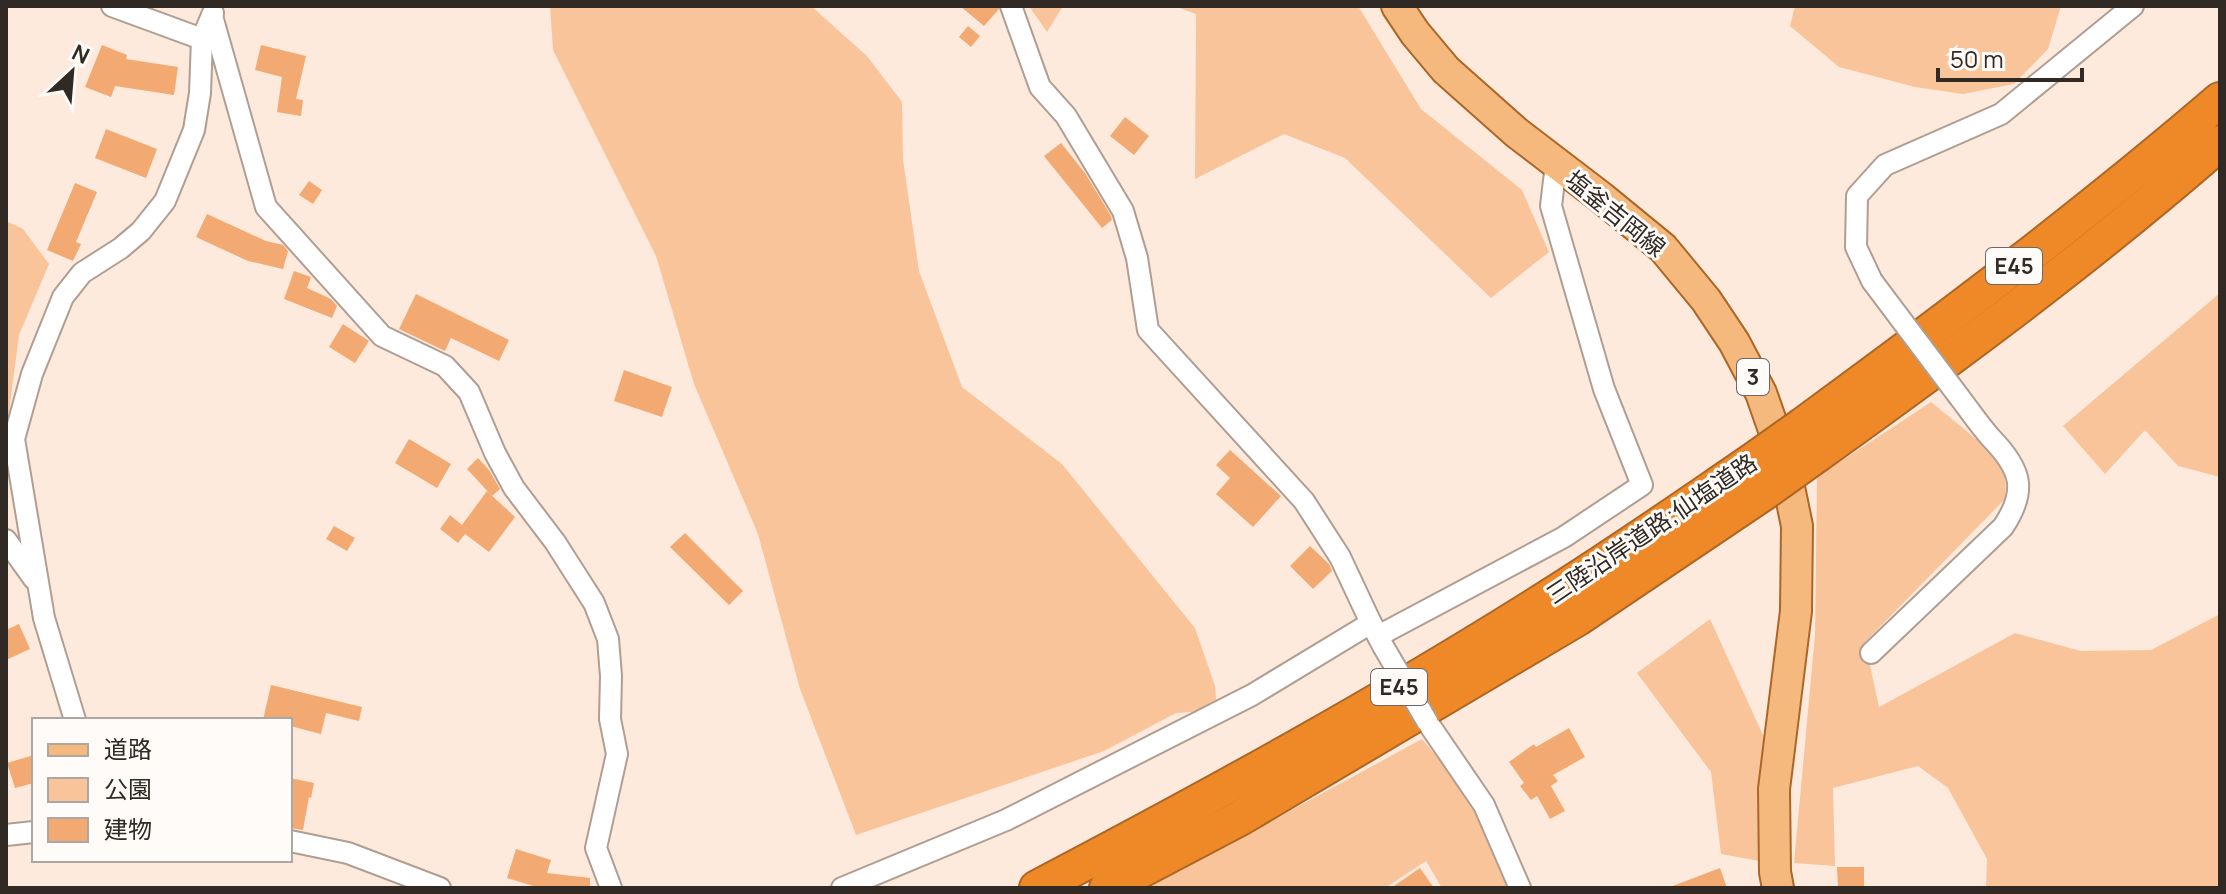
<svg xmlns="http://www.w3.org/2000/svg" width="2226" height="894" font-family="Manrope,'Noto Sans JP',sans-serif">
  <style>
    .green { fill: #fac49b }
    .building { fill: #f2aa72 }
    .lines { fill: none; stroke-linecap: round; stroke-linejoin: round }
    .minor-casing { stroke: #af9e91; stroke-width: 24 }
    .primary-casing { stroke: #ac6726; stroke-width: 34 }
    .motorway-casing { stroke: #ac6726; stroke-width: 38 }
    .minor { stroke: #fff; stroke-width: 20 }
    .primary { stroke: #f5b87d; stroke-width: 30 }
    .motorway { stroke: #ef8927; stroke-width: 34 }
    .minor-bridge-casing { stroke: #af9e91; stroke-width: 24; stroke-linecap: butt }
    .motorway-bridge-casing { stroke: #ac6726; stroke-width: 38; stroke-linecap: butt }
    .minor-bridge { stroke: #fff; stroke-width: 20 }
    .motorway-bridge { stroke: #ef8927; stroke-width: 34 }
    .labels { text-anchor: middle; dominant-baseline: central; stroke-width: 6; stroke-linejoin: round; paint-order: stroke }
    .shield { fill: #fffbf8; stroke: #6e6864; stroke-width: 2 }
    .shield-label { font-size: 22px; font-weight: bold; fill: #302924 }
    .street-label { font-size: 24px; fill: #302924; stroke: #fffbf8 }
  </style>
  <rect width="100%" height="100%" fill="#fdeadd"/>
  <g class="green">
    <path d="M550,6h261l56,50 35,46 1,57 16,112 43,116 100,77 133,164 20,58 2,24 -41,3 -72,38 -248,84 -56,-146 -42,-155 -64,-150 -38,-128 -103,-206z"/>
    <path d="M1029,6h34l-16,26z"/>
    <path d="M1174,6h184l63,103 101,81 27,62 -58,46 -146,-140 -61,-24 -89,45 1,-165z"/>
    <path d="M1795,6h266l-13,43 -34,35 -51,10 -48,-7 -76,-20 -49,-41z"/>
    <path d="M6,221l17,8 26,35 -30,71 -13,100z"/>
    <path d="M2220,293v184l-42,-11 -33,-36 -40,44 -42,-48z"/>
    <path d="M1931,402c20,17 64,48 73,72 3,7 1,17 1,25l-140,143 14,65 136,-74 66,18 70,-1 69,-36v274h-234l1,-29 -39,-71 -30,-22 -85,22 2,78 -41,-3 21,-228 2,-158z"/>
    <path d="M1710,619l58,127 -3,116 -44,-8 -10,-82 -74,-99z"/>
    <path d="M1422,739l53,63 34,86h-67l-16,-27 -41,27h-237z"/>
  </g>
  <g class="building">
    <path d="M960,6h38l1,3 -15,17z"/>
    <path d="M968,26l12,10 -9,11 -12,-10z"/>
    <path d="M102,45l25,10 -1,4 52,8 -4,28 -59,-9 -4,11 -26,-10z"/>
    <path d="M261,45l45,11 -10,43 7,1 -2,16 -24,-4 5,-35 -27,-7z"/>
    <path d="M1125,117l24,19 -15,19 -24,-19z"/>
    <path d="M106,129l51,20 -11,29 -51,-20z"/>
    <path d="M1061,143l24,30 26,43 1,4 -10,8 -58,-72z"/>
    <path d="M309,181l13,9 -9,14 -14,-9z"/>
    <path d="M75,183l22,9 -21,50 5,2 -8,17 -26,-11z"/>
    <path d="M207,214l59,27 17,4 5,6 -5,18 -35,-8 -52,-24z"/>
    <path d="M294,271l17,6 -4,11 24,11 6,7 -5,12 -48,-19z"/>
    <path d="M416,294l93,46 -10,21 -48,-23 -6,13 -46,-22z"/>
    <path d="M343,324l26,17 -14,22 -26,-16z"/>
    <path d="M624,370l48,17 -10,30 -48,-16z"/>
    <path d="M409,439l42,25 -14,24 -42,-25z"/>
    <path d="M1230,450l51,46 -28,31 -37,-33 14,-16 -14,-13z"/>
    <path d="M478,458l11,12 11,19 -8,7 -25,-27z"/>
    <path d="M487,491l28,26 -26,35 -24,-18 -7,9 -18,-14 10,-14 12,10z"/>
    <path d="M334,526l21,12 -8,13 -21,-12z"/>
    <path d="M685,533l58,58 -14,14 -59,-58z"/>
    <path d="M1310,546l19,18 3,7 -19,18 -23,-23z"/>
    <path d="M19,624l11,25 -24,11v-30z"/>
    <path d="M271,685l91,22 -3,14 -33,-8 -5,21 -31,-8v-6h-27z"/>
    <path d="M1569,728l16,29 -32,18 5,6 -7,5 14,25 -15,8 -13,-23 -6,4 -11,-14 4,-3 -15,-21 25,-18 2,3z"/>
    <path d="M34,755v28l-19,5 -8,-25z"/>
    <path d="M290,778l24,5 -3,15 -2,-1 -6,33 -13,-2z"/>
    <path d="M516,849l35,11 -4,13 43,5v10h-50l-33,-10z"/>
    <path d="M1837,867h27v21h-26z"/>
    <path d="M1420,868l14,20h-43z"/>
    <path d="M1720,868l7,20h-56l-1,-1z"/>
  </g>
  <g class="lines">
    <g class="minor-casing">
      <g id="minor">
        <path d="M112,6l90,33"/>
        <path d="M1011,6l29,81 26,29 57,95 14,47 11,72 156,171 36,56 31,66 12,23"/>
        <path d="M212,16l54,191 116,129 63,30 24,26 26,61 19,35 41,54 39,61 14,36 3,37 -1,43 7,35 -21,94 15,40"/>
        <path d="M1872,281l-16,-34 1,-51 28,-31 116,-51 132,-108"/>
        <path d="M6,540l28,39"/>
        <path d="M1378,636l186,-99 78,-52 -38,-96 -53,-183 5,-42"/>
        <path d="M1871,653l132,-126c25,-37 18,-58 -12,-89 -11,-12 -21,-27 -31,-40"/>
        <path d="M75,720l-31,-102 -30,-179 18,-65 31,-77 19,-24 39,-25 20,-17 24,-30 29,-71 6,-37 2,-54 11,-26"/>
        <path d="M1428,723l56,82 36,83"/>
        <path d="M6,835l28,-3"/>
        <path d="M290,841l58,12 92,35"/>
        <path d="M842,888l164,-68 246,-125 119,-72"/>
      </g>
    </g>
    <g class="primary-casing">
      <path id="primary" d="M1397,6l18,27 31,37 71,63 85,65 61,50 43,52 28,42 27,51 21,60 15,73 -1,85 -22,178 1,83 3,16"/>
    </g>
    <g class="motorway-casing">
      <g id="motorway">
        <path d="M1803,425c142,-104 283,-210 417,-325"/>
        <path d="M1818,454c138,-99 274,-199 402,-311"/>
        <path d="M1037,888c177,-93 352,-189 520,-296 65,-41 128,-85 191,-128"/>
        <path d="M1107,888l133,-70 338,-200 184,-124"/>
      </g>
    </g>
    <use href="#minor" class="minor"/>
    <use href="#primary" class="primary"/>
    <use href="#motorway" class="motorway"/>
    <g class="minor-bridge-casing">
      <g id="minor-bridge">
        <path d="M1872,281l88,117"/>
        <path d="M1383,646l45,77"/>
      </g>
    </g>
    <g class="motorway-bridge-casing">
      <g id="motorway-bridge">
        <path d="M1748,464l55,-39"/>
        <path d="M1762,494l56,-40"/>
      </g>
    </g>
    <use href="#minor-bridge" class="minor-bridge"/>
    <use href="#motorway-bridge" class="motorway-bridge"/>
  </g>
  <g class="labels">
    <g class="shield">
      <rect x="1986" y="248" width="56" height="36" rx="6"/>
      <rect x="1737" y="359" width="32" height="36" rx="6"/>
      <rect x="1371" y="669" width="56" height="36" rx="6"/>
    </g>
    <g class="shield-label">
      <text x="2014" y="266">E45</text>
      <text x="1753" y="377">3</text>
      <text x="1399" y="687">E45</text>
    </g>
    <g class="street-label">
      <text transform="translate(1616 213) rotate(39)">塩釜吉岡線</text>
      <text transform="translate(1651 528) rotate(-34)">三陸沿岸道路;仙塩道路</text>
    </g>
  </g>
  <rect width="2226" height="894" fill="none" stroke="#302924" stroke-width="16"/>
  <rect x="32" y="718" width="260" height="144" fill="#fffbf8" stroke="#aca7a3" stroke-width="2"/>
  <rect x="48" y="744" width="40" height="12" fill="#f5b87d" stroke="#aca7a3" stroke-width="2"/>
  <text x="104" y="758" font-size="24" fill="#302924">道路</text>
  <rect x="48" y="778" width="40" height="24" fill="#fac49b" stroke="#aca7a3" stroke-width="2"/>
  <text x="104" y="798" font-size="24" fill="#302924">公園</text>
  <rect x="48" y="818" width="40" height="24" fill="#f2aa72" stroke="#aca7a3" stroke-width="2"/>
  <text x="104" y="838" font-size="24" fill="#302924">建物</text>
  <g transform="translate(72 72) rotate(26)" stroke="#fffbf8" stroke-width="6" paint-order="stroke">
  <path d="M0-6L14 30L0 20L-14 30Z" fill="#302924"/>
  <text y="-12" font-size="22" font-weight="bold" text-anchor="middle" fill="#302924">N</text>
  </g>
  <path d="M1938 68v12h144v-12" fill="none" stroke="#302924" stroke-width="4"/>
  <text x="1950" y="68" font-size="24" fill="#302924" stroke="#fffbf8" stroke-width="6" paint-order="stroke">50 m</text>
</svg>
